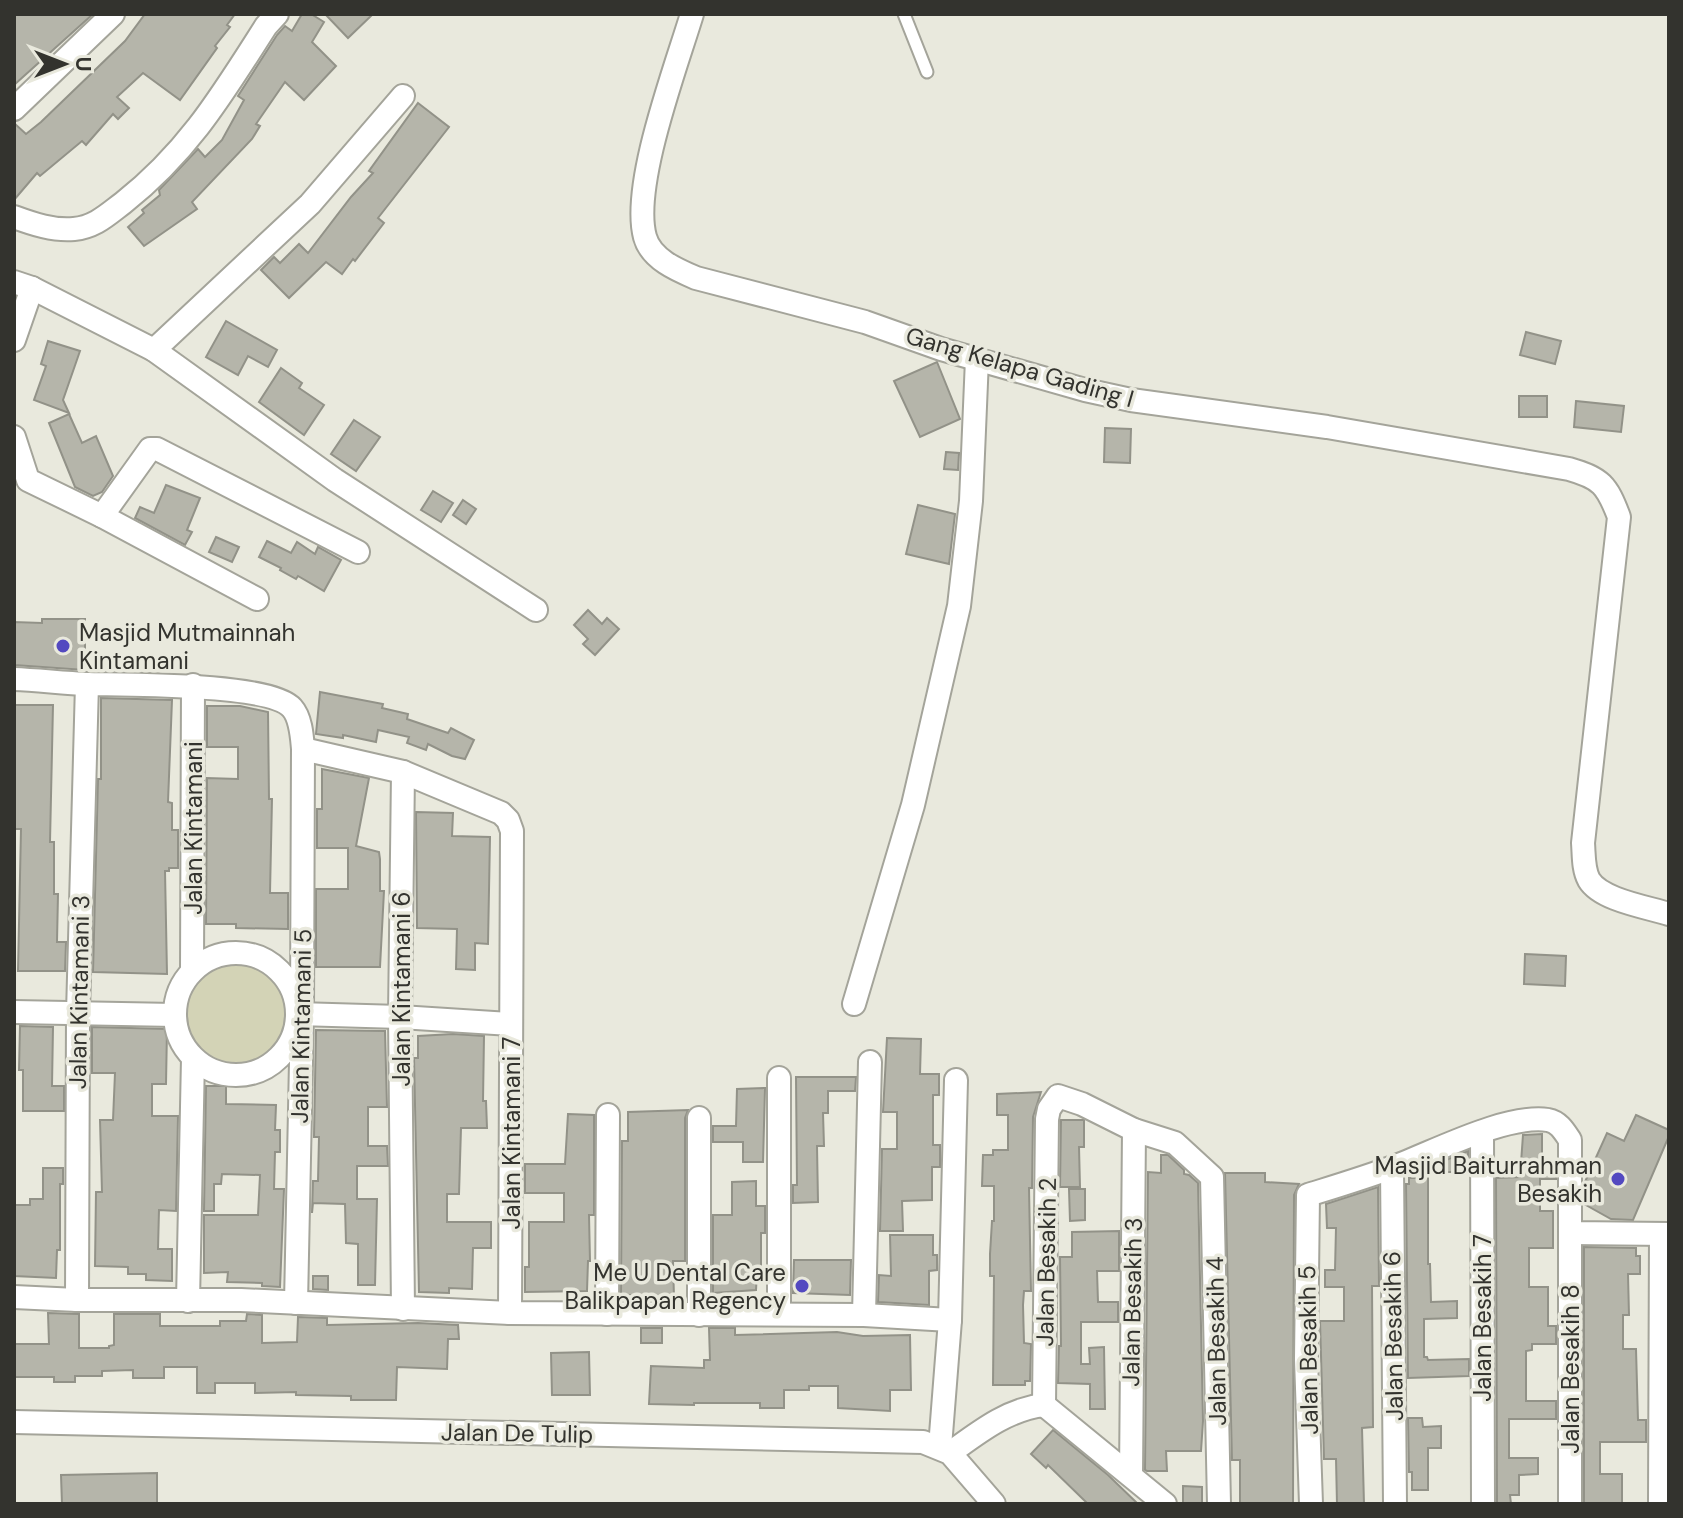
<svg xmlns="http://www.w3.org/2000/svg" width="1683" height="1518" font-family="'DM Sans',sans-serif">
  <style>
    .green { fill: #d3d3b6 }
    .building { fill: #b5b5aa; stroke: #929288; stroke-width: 2 }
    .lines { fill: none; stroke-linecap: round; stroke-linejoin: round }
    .service-casing { stroke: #a4a49a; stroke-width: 15 }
    .minor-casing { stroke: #a4a49a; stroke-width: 26 }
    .service { stroke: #fff; stroke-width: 11 }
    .minor { stroke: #fff; stroke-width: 22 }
    .poi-dot { fill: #5349c0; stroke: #e9e9dd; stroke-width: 3 }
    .labels { text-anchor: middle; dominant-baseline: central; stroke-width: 7; stroke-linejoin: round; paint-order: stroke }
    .street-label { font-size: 24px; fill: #33332e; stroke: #e9e9dd }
    .poi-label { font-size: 24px; fill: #33332e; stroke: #e9e9dd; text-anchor: end }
  </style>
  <rect width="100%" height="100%" fill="#e9e9dd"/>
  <circle class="green" cx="238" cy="1014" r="55"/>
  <g class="building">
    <path d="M14,14h79l-79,71z"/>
    <path d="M145,14h90l-8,11 3,2 -15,19 2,2 -37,52 -37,-27 -26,24 12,11 -11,11 -5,-5 -27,31 -4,-4 -42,35 -3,-3 -23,27v-77l12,11 15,-12 84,-81z"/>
    <path d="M302,14h9l13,8 -12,20 24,24 -32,34 -19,-18 -29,42 4,2 -8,13 -60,63 5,7 -53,37 -16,-19 16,-14 -2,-3 18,-15 -1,-5 39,-41 7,8 17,-17 22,-40 -6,-4 39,-61 8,-9 7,5z"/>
    <path d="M325,14h48l-25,24z"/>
    <path d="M418,103l31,24 -71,91 6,5 -29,38 -2,-2 -11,15 -16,-12 -37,36 -28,-28 13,-13 6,6 19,-19 9,9 43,-56 22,-24 -4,-2z"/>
    <path d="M226,321l51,29 -9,17 -20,-11 -10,19 -32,-18z"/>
    <path d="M1526,332l35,9 -6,23 -35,-9z"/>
    <path d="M48,341l32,10 -17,49 6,13 -35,-13 12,-34 -5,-2z"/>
    <path d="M937,362l23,57 -40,18 -26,-56z"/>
    <path d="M281,368l21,15 -3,5 25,17 -20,30 -45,-33z"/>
    <rect x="1519" y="396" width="28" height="21"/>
    <path d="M1576,401l48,5 -3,26 -47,-5z"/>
    <path d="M69,414l13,29 14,-7 17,40 -11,16 -9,4 -18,-9 -26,-64z"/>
    <path d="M354,420l26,17 -24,34 -25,-17z"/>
    <path d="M1105,428l26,1 -1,34 -26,-1z"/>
    <path d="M946,452l13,1 -1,17 -14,-1z"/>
    <path d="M166,485l34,13 -13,32 5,2 -7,13 -50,-27 5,-11 14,6z"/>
    <path d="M433,491l20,12 -12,19 -20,-12z"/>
    <path d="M463,500l13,9 -10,15 -13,-9z"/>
    <path d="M918,505l37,9 -6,50 -43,-10z"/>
    <path d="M216,537l23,10 -7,15 -23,-10z"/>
    <path d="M267,541l24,12 6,-11 18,12 3,-7 23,13 -17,31 -26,-15 -2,3 -16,-9 1,-2 -22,-11z"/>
    <path d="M588,610l14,14 5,-6 12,11 -24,26 -12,-11 5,-5 -14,-14z"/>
    <path d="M42,619h43v51l-71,-5v-43l28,1z"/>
    <path d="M320,692l63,12 -1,4 26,6 -1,5 41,14 3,-5 23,12 -9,19 -13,-3 -24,-12 -2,6 -19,-7 2,-6 -31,-7 -2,12 -33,-7v3l-27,-4z"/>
    <path d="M101,698l71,2 -4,102 4,1v27h6v38h-9v3h-4l2,103 -74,-2 5,-193h3z"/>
    <path d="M14,705h39l-3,137h4v52h4l-1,48h9l-1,29h-47l3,-142h-7z"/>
    <path d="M207,706h33l28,6 1,87h3l-2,94h18v36l-52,-1v-4h-30l1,-146 31,1v-32h-31z"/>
    <path d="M322,769l47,9 -13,68 23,6 1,7v32h4l-4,76h-64v-78h32v-41h-31v-39h5z"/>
    <path d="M416,812l37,1 -1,23 38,1 -2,107 -13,-1v27l-19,-1 1,-40 -40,-1z"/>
    <path d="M1525,954l41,2 -1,30 -41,-2z"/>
    <path d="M20,1026l33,1 -1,59h12v25h-41v-41h-4z"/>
    <path d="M92,1027l75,2 -1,55h-14v32h26l-2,95 -17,-1 -1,39h14v32l-26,-1v-6h-18v-7l-33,-1 1,-74h6l-2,-72h13l2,-47h-23z"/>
    <path d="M316,1030l69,1 2,76h-19v39h19l1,20h-31v33h20l-2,86h-17v-41l-12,-1 -1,-39 -32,-1 -1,10 1,-32h5l1,-44h-5z"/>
    <path d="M453,1034l31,2 -1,65h3l1,27h-26l-2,66h-12v28h44v26h-18l-1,41 -23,-1v5l-30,-1 -5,-234h4v-22z"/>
    <path d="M887,1038l34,1 -1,35h19v21h-6v50h7v22h-8v33l-30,1 1,30h-23l2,-82h15v-37h-14z"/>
    <path d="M796,1077h60l-1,14h-27v22h-5l1,33h-7l1,56 -25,1v-18h4z"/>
    <path d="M206,1086h20v18l50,1 -1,25h5v22h-5l-1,37h10l-4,98 -18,-1v-3l-35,-1 1,-10 -24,1v-58h54l2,-40 -38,-1 -1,10h-7v27h-10z"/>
    <path d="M765,1088l-2,74h-20v-20h-30v-16h23l1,-37z"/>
    <path d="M1041,1092l-8,25 -1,71h-3l2,103h-7l-1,14 1,38 7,1 -1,37h-5v4h-32l1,-109h-4v-22l2,-33h2v-35h-12l1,-31h10v-5h15v-35h-11v-21z"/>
    <path d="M688,1110l-3,8v143h-12l1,37 -27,2v-5h-26l1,-154h6v-29z"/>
    <path d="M568,1114l26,1v100h-5l1,46h-2l-1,30 -62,1v-25h4v-45h35v-29h-39v-29h40z"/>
    <path d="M1636,1115l33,15v6l-36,84 -22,-1 -27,-15v-20l23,-51 17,8z"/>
    <path d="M1061,1120h23v27h-5l1,40h-20z"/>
    <path d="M1542,1134v27h14v18h-16v32h13v37h-24v39h19v39h8v18h-24v6l-6,1v50h30v18h-47v39h29v16l-19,1v20h-9l1,9h-14l-1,-326 24,-1 3,-42z"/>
    <path d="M1468,1151v21h-22v-12z"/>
    <path d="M1161,1155h7l16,15v4l5,1 9,8 5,238 -2,30h-35l1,20h-20l-2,-1 3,-298 13,1z"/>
    <path d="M43,1168h20v16h-3v66h-3l-1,28 -42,-2v-71h16v-6h13z"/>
    <path d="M1225,1173h40v9l34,2 -5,11 -1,309h-53v-44h-8z"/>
    <path d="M1409,1178h19v86h2l1,38 26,-1v17l-33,1v38h3l1,3 41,-1v17l-61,2 -2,-194h3z"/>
    <path d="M756,1181v25h9v27h-4v38h-4l-1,19 -43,3v-78h19v-33z"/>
    <path d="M1378,1187l1,99h-7l1,141 -11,1 2,76h-27l-1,-45h-12l-4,-138h24v-34h-19v-17h10l1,-42h-9l-1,-24z"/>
    <path d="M1069,1189h16v31l-15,1z"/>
    <path d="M1119,1231v40h-22l1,31h20v20h-37v42h9l-1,-16 15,-1 1,62h-15v-25l-32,-1 1,-37h2l-1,-89h12v-25z"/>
    <path d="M890,1235h43v20h4v15l-8,1v34l-51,-3 1,-27 12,1z"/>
    <path d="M1584,1247l52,1v8h4v18h-12l1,41h-6v34h13l2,71h8v22h-46v32h22v30h-38z"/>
    <path d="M794,1260h57l-1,35 -57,-2z"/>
    <path d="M313,1276h15v14l-15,-1z"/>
    <path d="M48,1313l31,1v34h30v-2l5,-1v-31h46v12h60v-5h26l1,-7 15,1v28l35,-1 1,-25 29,1v7l91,-2 40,2 1,14h-11l-1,30 -50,-2 -1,33h-45v-4l-55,-1v-3l-41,1v-10h-40v10h-18v-26h-33v11h-31v-8l-31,1v5h-27v6h-21v-5h-40v-33h35z"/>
    <rect x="641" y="1328" width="21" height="15"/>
    <path d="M709,1328h26v7l102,-3 26,4 47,-1 1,55h-21v21l-52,-3v-22h-29v4h-25v18h-24v-5h-66v2l-45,-1 2,-38 53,2v-8h6z"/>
    <path d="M589,1352l1,43h-38l-1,-42z"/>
    <path d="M1408,1418h14l1,9 18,-1v22h-13v42h-16v-18h-3z"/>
    <path d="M1053,1430l55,45 30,29h-50l-40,-39 -2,3 -15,-14z"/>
    <path d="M157,1473v31h-95l-1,-29z"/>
    <path d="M1183,1486l19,1v17h-19z"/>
  </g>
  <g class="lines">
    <g class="service-casing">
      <path id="service" d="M904,14l23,58"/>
    </g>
    <g class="minor-casing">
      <g id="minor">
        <path d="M692,14c-16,53 -61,172 -47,223 6,22 32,33 51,41l169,44 76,27 144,41 46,10 196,27 242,42c32,9 38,16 50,48l-36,326c1,12 0,26 6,37 12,20 58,27 80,34"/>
        <path d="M403,96l-93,108 -156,146 181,130 201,130"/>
        <path d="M14,109l99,-95"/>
        <path d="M14,217c19,7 40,14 60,12 21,-2 33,-14 49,-26 65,-51 99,-108 143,-177l11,-12"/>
        <path d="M14,282l18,6 122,62"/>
        <path d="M14,340l18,-52"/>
        <path d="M14,437l14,43 74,36 43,-60 5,-7h7l201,103"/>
        <path d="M102,516l155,83"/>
        <path d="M14,679c24,1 49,4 73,5 37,1 183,-1 205,24 9,10 10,29 11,41l-1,264 -6,290"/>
        <path d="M303,749l100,23 98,41 7,7 4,11 -2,482"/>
        <path d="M403,772l-3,245 3,292"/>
        <circle cx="236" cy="1014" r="61"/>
        <path d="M192,971l1,-286"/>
        <path d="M854,1004l59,-199 46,-199 12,-105 6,-142"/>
        <path d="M14,1012l161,3"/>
        <path d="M298,1014l102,3 111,7"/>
        <path d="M699,1118v197"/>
        <path d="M1482,1132l1,372"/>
        <path d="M1392,1168l3,336"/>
        <path d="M14,1297l63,3h164l269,13 354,2 86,5"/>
        <path d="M77,1300l1,-287 9,-329"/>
        <path d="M188,1301l5,-243"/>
        <path d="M607,1314l1,-199"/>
        <path d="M779,1314v-236"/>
        <path d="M864,1315l6,-253"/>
        <path d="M1044,1405l3,-286 2,-10 9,-13 24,8 52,26 41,13 37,34 7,327"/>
        <path d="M1044,1405l121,99"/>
        <path d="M14,1422l909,20 27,11 44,51"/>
        <path d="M940,1447l10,-127 6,-240"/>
        <path d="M950,1453c29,-21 58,-44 94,-48"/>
        <path d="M1131,1475l3,-345"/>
        <path d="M1311,1504l-5,-145 2,-164c29,-9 59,-18 88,-29 40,-15 110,-52 152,-46 11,2 16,11 22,20v93l99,1"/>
        <path d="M1570,1504v-271"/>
        <path d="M1660,1504l1,-270"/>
      </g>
    </g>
    <use href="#service" class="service"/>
    <use href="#minor" class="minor"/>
  </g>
  <g class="poi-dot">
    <circle cx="63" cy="646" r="8"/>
    <circle cx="1618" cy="1179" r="8"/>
    <circle cx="802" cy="1286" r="8"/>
  </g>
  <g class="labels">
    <g class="street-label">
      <text transform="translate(1020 367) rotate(16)">Gang Kelapa Gading I</text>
      <text transform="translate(193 828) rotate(-90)">Jalan Kintamani</text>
      <text transform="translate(401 989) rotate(-90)">Jalan Kintamani 6</text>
      <text transform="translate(79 992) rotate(-89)">Jalan Kintamani 3</text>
      <text transform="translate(301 1026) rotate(-89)">Jalan Kintamani 5</text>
      <text transform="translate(511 1133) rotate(-90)">Jalan Kintamani 7</text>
      <text transform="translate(1046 1262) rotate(-89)">Jalan Besakih 2</text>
      <text transform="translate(1132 1302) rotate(-89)">Jalan Besakih 3</text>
      <text transform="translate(1482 1318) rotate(-90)">Jalan Besakih 7</text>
      <text transform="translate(1393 1336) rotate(-91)">Jalan Besakih 6</text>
      <text transform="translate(1216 1341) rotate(-91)">Jalan Besakih 4</text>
      <text transform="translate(1308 1350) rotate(-91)">Jalan Besakih 5</text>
      <text transform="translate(1570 1369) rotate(-90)">Jalan Besakih 8</text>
      <text transform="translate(517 1433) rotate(1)">Jalan De Tulip</text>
    </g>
    <g class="poi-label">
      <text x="79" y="632" text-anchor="start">Masjid Mutmainnah<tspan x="79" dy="28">Kintamani</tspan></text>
      <text x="1602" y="1165">Masjid Baiturrahman<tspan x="1602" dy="28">Besakih</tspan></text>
      <text x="786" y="1272">Me U Dental Care<tspan x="786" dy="28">Balikpapan Regency</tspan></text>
    </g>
  </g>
  <rect width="1683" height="1518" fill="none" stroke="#33332e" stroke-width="32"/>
  <g transform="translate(64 64) rotate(90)" stroke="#e9e9dd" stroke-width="6" paint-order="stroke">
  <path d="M0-6L14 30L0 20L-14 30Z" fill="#33332e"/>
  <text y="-12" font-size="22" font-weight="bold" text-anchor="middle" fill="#33332e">U</text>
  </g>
</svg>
